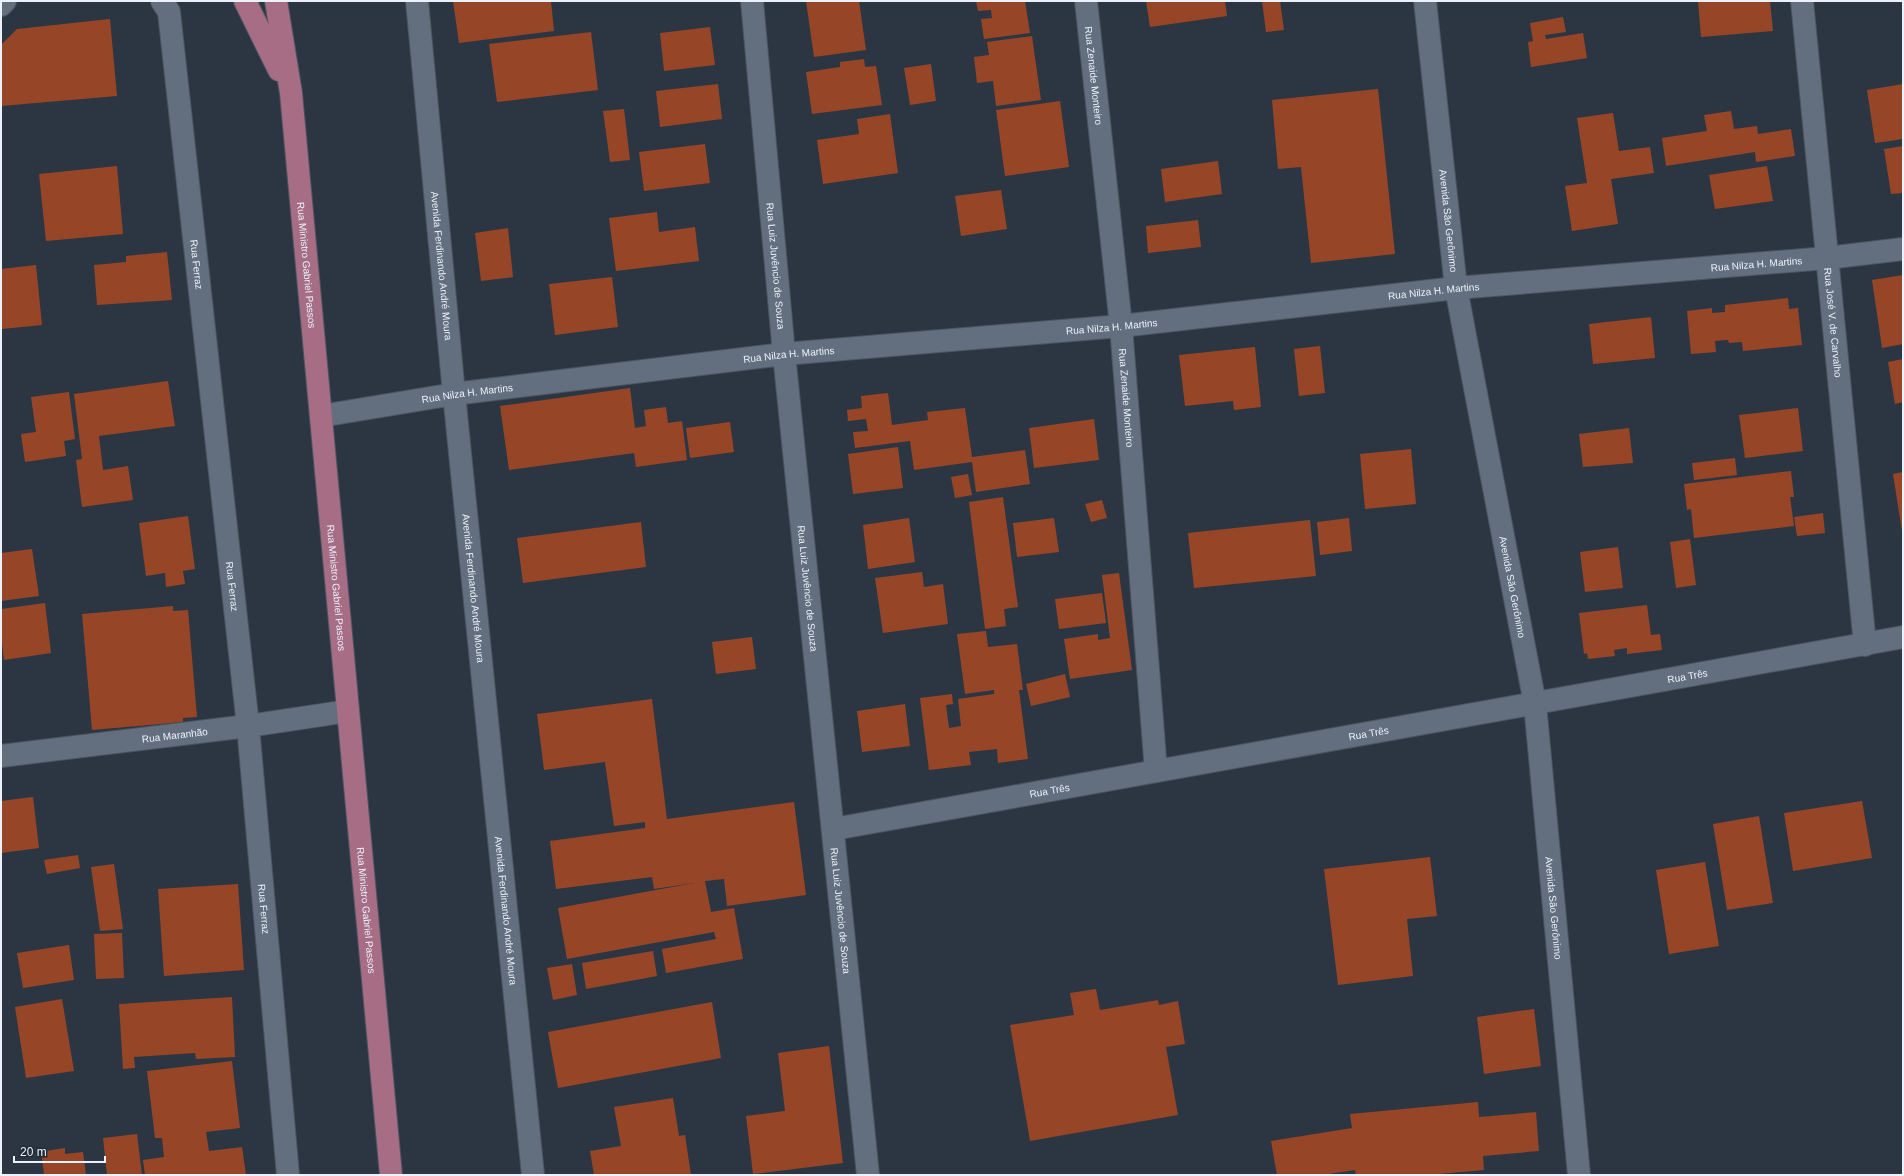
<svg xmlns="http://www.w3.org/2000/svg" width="1904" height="1176" font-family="Helvetica,sans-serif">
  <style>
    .building { fill: #964627 }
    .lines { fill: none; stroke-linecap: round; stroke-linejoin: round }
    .minor-casing { stroke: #4c5460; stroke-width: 24 }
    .major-casing { stroke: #4c5460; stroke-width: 24 }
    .minor { stroke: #636e7e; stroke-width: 22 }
    .major { stroke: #a66d85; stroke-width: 22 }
    .labels { text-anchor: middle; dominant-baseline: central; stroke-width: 3; stroke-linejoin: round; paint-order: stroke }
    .street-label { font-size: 10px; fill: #ebf2fb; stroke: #222c39 }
  </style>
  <rect width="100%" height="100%" fill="#2c3643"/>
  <g class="building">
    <path d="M453,1h98l3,30 -95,12z"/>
    <path d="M806,1h53l7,49 -52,7z"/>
    <path d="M976,1h49l5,32 -46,6 -3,-20 11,-1 -1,-8 -13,1z"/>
    <path d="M1146,1h79l2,15 -77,11z"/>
    <path d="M1262,1h18l4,29 -18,2z"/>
    <path d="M1698,1h72l3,30 -72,6z"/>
    <path d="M1563,17l3,15 -21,3 1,4 37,-6 4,25 -56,9 -3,-25 5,-1 -3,-18z"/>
    <path d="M110,19l7,77 -116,10v-61l16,-16z"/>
    <path d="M710,27l5,38 -51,6 -4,-38z"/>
    <path d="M591,32l7,58 -101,12 -8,-58z"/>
    <path d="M1032,36l9,64 -45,6 -3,-25 -16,2 -3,-26 15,-2 -2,-13z"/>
    <path d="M864,59l1,8 11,-1 6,39 -70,9 -6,-42 34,-5v-5z"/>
    <path d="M931,64l5,37 -26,4 -6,-37z"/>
    <path d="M718,84l4,35 -62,8 -4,-36z"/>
    <path d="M1903,84v55l-28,4 -8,-53z"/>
    <path d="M1378,89l17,165 -84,9 -10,-96 -23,2 -6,-69z"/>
    <path d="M1060,101l9,66 -64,9 -9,-66z"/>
    <path d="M624,109l6,51 -20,2 -7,-51z"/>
    <path d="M1731,111l3,18 23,-3 1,8 33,-5 4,27 -39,6 -1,-10 -89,14 -4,-28 45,-7 -3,-16z"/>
    <path d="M1613,113l6,38 31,-4 4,26 -43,6 7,45 -46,7 -7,-45 22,-3 -10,-65z"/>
    <path d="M890,114l8,59 -75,11 -6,-44 42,-6 -2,-15z"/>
    <path d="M705,144l5,39 -66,8 -5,-39z"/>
    <path d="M1903,146v47l-12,1 -7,-45z"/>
    <path d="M1218,161l4,33 -57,8 -4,-33z"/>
    <path d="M117,166l6,68 -77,7 -7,-67z"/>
    <path d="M1767,166l6,35 -58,8 -6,-34z"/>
    <path d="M1001,190l6,39 -46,7 -6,-40z"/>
    <path d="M657,212l2,20 36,-5 4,34 -83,10 -7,-53z"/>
    <path d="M1198,220l3,27 -53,6 -2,-27z"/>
    <path d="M508,228l5,49 -32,4 -6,-48z"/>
    <path d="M167,252l5,48 -75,5 -3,-40 32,-3v-6z"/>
    <path d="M36,265l6,60 -40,4 -1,-60z"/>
    <path d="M1903,275v69l-21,4 -10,-68z"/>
    <path d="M612,277l6,50 -63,8 -6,-51z"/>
    <path d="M1788,298l1,11 9,-1 4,37 -59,6 -1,-9 -13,1 -1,-3 -13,1 1,11 -25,2 -4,-43 25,-3v5l13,-1v-7z"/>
    <path d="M1651,317l4,41 -62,6 -4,-40z"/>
    <path d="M1320,346l5,47 -26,3 -5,-47z"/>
    <path d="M1255,347l6,60 -27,3 -1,-9 -48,5 -6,-51z"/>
    <path d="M1903,359v43l-8,2 -7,-42z"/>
    <path d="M168,381l7,45 -76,10 4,34 25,-4 5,34 -51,7 -6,-47 6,-1 -8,-65z"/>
    <path d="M630,388l5,40 11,-2 -2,-16 22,-3 2,16 14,-2 5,39 -51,7 -2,-14 -125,17 -9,-64z"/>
    <path d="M69,392l6,47 -11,2 2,15 -41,6 -4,-28 15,-2 -5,-35z"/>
    <path d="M888,393l4,32 36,-5 -1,-8 38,-4 7,49 53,-7 5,34 -54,8 -4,-30 -58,8 -4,-29 -55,7 -2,-16 15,-1 -2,-12 -18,2 -1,-11 15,-2 -1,-12z"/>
    <path d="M1798,408l5,43 -58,7 -6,-43z"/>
    <path d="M1094,419l5,41 -65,8 -5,-40z"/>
    <path d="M730,422l4,30 -44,6 -4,-30z"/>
    <path d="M1629,428l4,35 -50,4 -4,-33z"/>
    <path d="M898,447l5,41 -50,6 -5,-40z"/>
    <path d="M1411,449l5,55 -51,5 -5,-55z"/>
    <path d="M1735,458l2,17 -43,5 -2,-17z"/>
    <path d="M1791,471l3,26h-4l4,29 -100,12 -3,-29 -4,1 -3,-26z"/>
    <path d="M1903,472v59h-1l-9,-57z"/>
    <path d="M968,474l4,21 -17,3 -4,-21z"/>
    <path d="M1003,497l15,110 -14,2 2,17 -21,3 -16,-127z"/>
    <path d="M1102,500l5,18 -16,4 -6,-18z"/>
    <path d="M1823,513l2,20 -28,3 -3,-19z"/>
    <path d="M188,516l7,53 -12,2 2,13 -19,3 -1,-14 -19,3 -7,-53z"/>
    <path d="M909,518l6,44 -47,7 -5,-44z"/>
    <path d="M1054,518l5,34 -42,5 -4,-34z"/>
    <path d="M1349,518l3,33 -32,4 -3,-33z"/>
    <path d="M1310,520l6,56 -122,12 -6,-55z"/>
    <path d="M641,522l5,45 -123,16 -6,-45z"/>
    <path d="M1690,539l6,46 -20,3 -6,-46z"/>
    <path d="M1618,547l5,41 -38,4 -5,-40z"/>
    <path d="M32,549l7,47 -38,5v-48z"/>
    <path d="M922,572l2,15 19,-3 5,40 -65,9 -8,-55z"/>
    <path d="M1119,573l13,97 -62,9 -6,-40 34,-5v6l12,-2 -8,-63z"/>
    <path d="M1102,593l4,30 -47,6 -4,-30z"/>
    <path d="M45,603l6,50 -47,7 -3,-25v-26z"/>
    <path d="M1647,605l4,30 9,-1 2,16 -35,4v-6l-13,2 1,6 -27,3 -1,-6 -3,1 -5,-41z"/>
    <path d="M173,606v5l15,-1 9,107 -14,1v4l-91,8 -10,-116z"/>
    <path d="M986,631l2,16 29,-3 6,46h-4l9,69 -30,4 -1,-14 -28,3 2,13 -42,5 -9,-72 32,-4 1,10 -7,1 3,23 12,-2 -3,-27 36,-5v-4l-29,4 -8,-60z"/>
    <path d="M752,637l4,32 -40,5 -4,-32z"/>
    <path d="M1065,674l5,23 -39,9 -5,-22z"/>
    <path d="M652,699l15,120 127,-17 12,93 -79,11 -3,-27 -19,2 6,31 23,-4 9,51 -77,14 -4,-24 54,-10 -2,-7 -147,27 -9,-51 136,-25 -40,6 -2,-12 -96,12 -6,-48 95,-13v-6l-31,4 -9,-64 -61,8 -7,-56z"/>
    <path d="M905,704l5,42 -48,6 -5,-41z"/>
    <path d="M33,797l6,51 -38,5v-52z"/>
    <path d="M1862,801l10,57 -79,13 -9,-58z"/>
    <path d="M1759,816l14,87 -46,7 -14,-86z"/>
    <path d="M78,855l2,13 -33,6 -3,-14z"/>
    <path d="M1430,857l7,59 -30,3 6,57 -75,9 -14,-116z"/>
    <path d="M1705,862l14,84 -50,8 -13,-84z"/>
    <path d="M114,864l9,65 -23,2 -9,-64z"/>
    <path d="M238,884l6,86 -80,6 -6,-87z"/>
    <path d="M122,933l2,45 -28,1 -2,-45z"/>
    <path d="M69,945l5,35 -51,8 -6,-35z"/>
    <path d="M653,951l4,25 -71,13 -4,-26z"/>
    <path d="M572,964l5,31 -24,5 -6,-32z"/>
    <path d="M1096,989l4,21 58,-10 1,5 19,-4 7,43 -19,3 12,68 -148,26 -20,-116 64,-10 -4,-22z"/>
    <path d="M232,997l3,60 -39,2 -1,-6 -61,4 1,11 -12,1 -4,-65z"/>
    <path d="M62,999l12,72 -48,7 -11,-71z"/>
    <path d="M712,1002l9,56 -163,30 -10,-56z"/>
    <path d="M1534,1009l7,57 -57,8 -7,-57z"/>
    <path d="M829,1046l14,117 -90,11 -7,-58 39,-5 -7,-58z"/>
    <path d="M232,1061l8,67 -34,4 3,19 33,-4 4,28h-101l-2,-15 21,-3 -2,-19h-7l-8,-67z"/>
    <path d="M673,1098l6,38 6,-1 6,40h-97l-4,-24 31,-5 -7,-39z"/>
    <path d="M1478,1102l1,15 57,-5 3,39 -56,5 1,14 -57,5h-71l-1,-5 -33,5h-45l-6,-34 81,-13 -2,-14z"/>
    <path d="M137,1134l5,41h-35l-4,-37z"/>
    <path d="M65,1148v6l18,-2 3,23h-42l-2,-18h5l-1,-6z"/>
  </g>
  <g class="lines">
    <g class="minor-casing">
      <g id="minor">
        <path id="s1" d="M162,1l7,11 79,714 40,449"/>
        <path id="s2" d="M417,1l37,393 79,781"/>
        <path id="s3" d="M752,1l32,353 84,821"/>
        <path id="s4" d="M1086,1l35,325 35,445"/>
        <path id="s5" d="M1425,1l31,287 79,416 44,471"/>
        <path id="s6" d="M1802,1l63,644"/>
        <path d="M1,5l4,-4"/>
        <path id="s7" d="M321,416l133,-22 330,-40 337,-28 335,-38 371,-30 76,-9"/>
        <path id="s8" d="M1,756l247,-30 100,-15"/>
        <path id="s9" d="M834,829l1069,-192"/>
      </g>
    </g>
    <g class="major-casing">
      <g id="major">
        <path d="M245,1l34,69"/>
        <path id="s10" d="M276,1l15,92 100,1082"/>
      </g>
    </g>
    <use href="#minor" class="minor"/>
    <use href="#major" class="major"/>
  </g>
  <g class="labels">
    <g class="street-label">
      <text stroke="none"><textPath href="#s4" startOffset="75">Rua Zenaide Monteiro</textPath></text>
      <text stroke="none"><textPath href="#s5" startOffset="221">Avenida São Gerônimo</textPath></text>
      <text stroke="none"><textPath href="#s1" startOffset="267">Rua Ferraz</textPath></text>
      <text stroke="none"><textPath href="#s7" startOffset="1444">Rua Nilza H. Martins</textPath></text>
      <text stroke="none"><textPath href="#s10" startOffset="266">Rua Ministro Gabriel Passos</textPath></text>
      <text stroke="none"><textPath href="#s2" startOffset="266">Avenida Ferdinando André Moura</textPath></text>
      <text stroke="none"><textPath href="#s3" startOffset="266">Rua Luiz Juvêncio de Souza</textPath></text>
      <text stroke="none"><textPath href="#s7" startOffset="1120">Rua Nilza H. Martins</textPath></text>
      <text stroke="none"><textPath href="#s6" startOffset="323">Rua José V. de Carvalho</textPath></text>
      <text stroke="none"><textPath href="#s7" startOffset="796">Rua Nilza H. Martins</textPath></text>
      <text stroke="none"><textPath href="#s7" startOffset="472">Rua Nilza H. Martins</textPath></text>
      <text stroke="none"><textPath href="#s7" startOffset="148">Rua Nilza H. Martins</textPath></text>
      <text stroke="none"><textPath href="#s4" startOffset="399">Rua Zenaide Monteiro</textPath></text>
      <text stroke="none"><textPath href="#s1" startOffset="591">Rua Ferraz</textPath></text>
      <text stroke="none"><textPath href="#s5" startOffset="593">Avenida São Gerônimo</textPath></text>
      <text stroke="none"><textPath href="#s10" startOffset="590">Rua Ministro Gabriel Passos</textPath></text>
      <text stroke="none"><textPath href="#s2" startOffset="590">Avenida Ferdinando André Moura</textPath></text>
      <text stroke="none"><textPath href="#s3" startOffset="590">Rua Luiz Juvêncio de Souza</textPath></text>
      <text stroke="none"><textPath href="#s9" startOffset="867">Rua Três</textPath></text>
      <text stroke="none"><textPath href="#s9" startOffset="543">Rua Três</textPath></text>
      <text stroke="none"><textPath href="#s8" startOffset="175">Rua Maranhão</textPath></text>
      <text stroke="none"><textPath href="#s9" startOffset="219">Rua Três</textPath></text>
      <text stroke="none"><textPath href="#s5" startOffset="917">Avenida São Gerônimo</textPath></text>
      <text stroke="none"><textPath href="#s1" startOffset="915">Rua Ferraz</textPath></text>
      <text stroke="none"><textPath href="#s10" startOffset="914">Rua Ministro Gabriel Passos</textPath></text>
      <text stroke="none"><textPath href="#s2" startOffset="914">Avenida Ferdinando André Moura</textPath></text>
      <text stroke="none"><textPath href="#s3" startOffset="914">Rua Luiz Juvêncio de Souza</textPath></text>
    </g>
  </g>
  <rect width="1904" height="1176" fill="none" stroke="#ebf2fb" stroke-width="4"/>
  <path d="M14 1156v6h91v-6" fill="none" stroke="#ebf2fb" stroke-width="2"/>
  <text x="20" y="1156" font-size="12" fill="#ebf2fb" stroke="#222c39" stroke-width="3" paint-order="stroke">20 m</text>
</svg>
